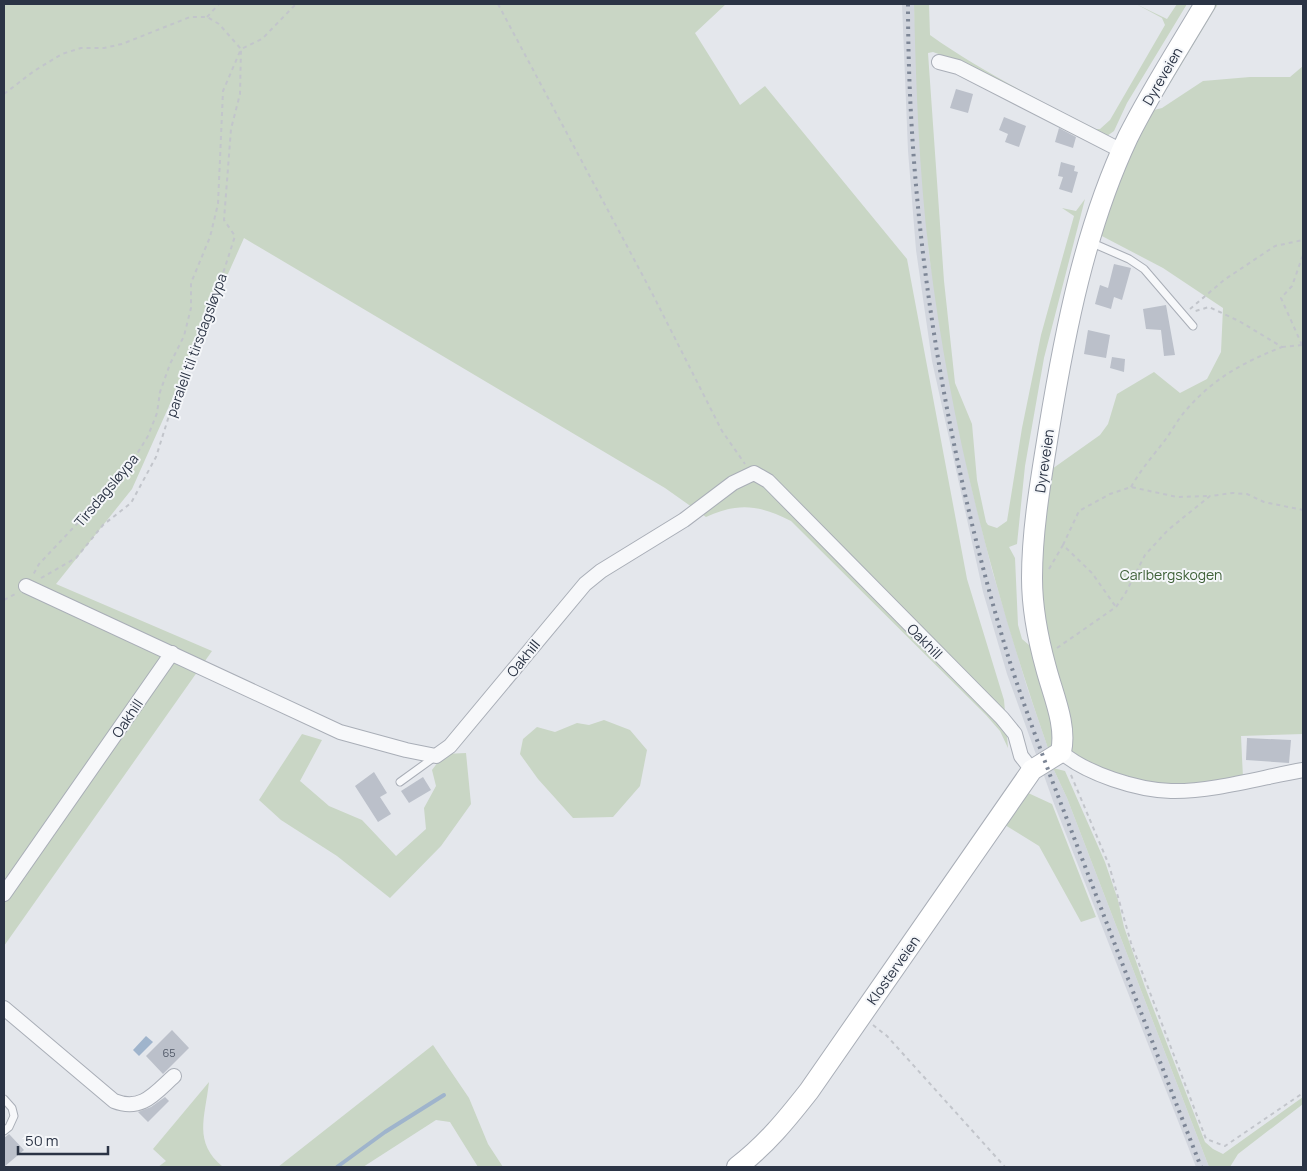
<svg xmlns="http://www.w3.org/2000/svg" width="1307" height="1171" font-family="Manrope,sans-serif">
  <style>
    .built { fill: #d2d6de }
    .green { fill: #c9d6c5 }
    .water { fill: #9fb4cc }
    .lines { fill: none; stroke-linecap: round; stroke-linejoin: round }
    .stream { stroke: #9fb4cc; stroke-width: 4 }
    .building { fill: #bbc0ca }
    .service-casing { stroke: #a9aeb7; stroke-width: 9 }
    .minor-casing { stroke: #a9aeb7; stroke-width: 16 }
    .secondary-casing { stroke: #a9aeb7; stroke-width: 22 }
    .path { stroke: #c2c5cb; stroke-width: 2; stroke-dasharray: 4 4; stroke-linecap: butt }
    .service { stroke: #f7f8fa; stroke-width: 7 }
    .minor { stroke: #f7f8fa; stroke-width: 14 }
    .secondary { stroke: #fff; stroke-width: 20 }
    .rail { stroke: #7d8696; stroke-width: 4; stroke-dasharray: 2.5 5; stroke-linecap: butt }
    .labels { text-anchor: middle; dominant-baseline: central; stroke-width: 4; stroke-linejoin: round; paint-order: stroke }
    .number-label { font-size: 11px; fill: #4f5766 }
    .street-label { font-size: 14px; fill: #2b3445; stroke: #f4f6f9 }
    .park-label { font-size: 14px; fill: #3f6138; stroke: #f4f6f9 }
  </style>
  <rect width="100%" height="100%" fill="#e4e7ec"/>
  <g class="built">
    <path d="M902,4h12l8,166 7,84 16,96 24,127 23,93 35,117 23,67 -12,6 -31,-86 -24,-82 -51,-231 -16,-111 -8,-99z"/>
    <path d="M1053,768l14,30 142,369h-13l-143,-366 -11,-31z"/>
  </g>
  <g class="green">
    <path d="M4,4h722l-31,29 45,72 25,-19 142,173 60,320 37,121 4,48 -8,-17 -14,-16 -195,-194c-32,-16 -52,-19 -85,-4l-41,-29 -421,-250 -112,251 -76,95 156,67 -208,295z"/>
    <path d="M914,4h15l1,31c52,37 109,65 166,94h4l10,-9 55,-95 -3,-7 -26,-14 31,15 10,-15h10l-60,99 -13,28 -7,5 -160,-79 -14,-5 -5,1 16,228 11,102 17,41 5,56 9,42 2,3 9,3 10,-7 15,-93 19,-93 33,-119 -12,-8 14,3 9,-12 -41,159 -19,108 -8,78 -8,3 6,11 3,67 4,14 14,12 22,83 -8,20c-57,-162 -100,-330 -121,-501 -10,-82 -13,-166 -15,-249z"/>
    <path d="M1212,4h6l-64,106 8,-2 41,-27 47,-4h40l13,-11v668l-62,2 2,42 -77,9 -71,-18 -23,-17 -34,-148v-59l14,-76 48,-34 8,-11 9,-30 37,-22 26,21 27,-14 14,-27 2,-44 -60,-40 -63,-33 30,-86z"/>
    <path d="M604,720l26,10 17,20 -7,36 -27,31 -40,1 -35,-39 -18,-25 3,-15 14,-12 18,5 22,-9 12,2z"/>
    <path d="M302,734l20,6 -22,41 29,25 33,14 34,36 30,-27 -2,-21 12,-22 -4,-16 12,-16 22,-1 5,51 -30,42 -51,52 -53,-42 -56,-36 -22,-20z"/>
    <path d="M1053,768l12,3 40,91 13,38 6,27 21,60 60,155 8,7 10,5 80,-57v7l-65,50 -8,13h-21l-142,-369z"/>
    <path d="M1026,792l26,12 44,113 -15,5 -42,-76 -34,-21z"/>
    <path d="M433,1045l36,53 19,46 15,23h-25l-28,-45 -14,-2 -73,47h-85z"/>
    <path d="M209,1082c-4,36 -16,60 14,85h-65l8,-6 -13,-12z"/>
  </g>
  <path class="water" d="M146,1036l7,6 -14,14 -6,-6z"/>
  <g class="lines">
    <path class="stream" d="M337,1167l48,-35 59,-37"/>
  </g>
  <g class="building">
    <path d="M956,89l17,5 -5,19 -18,-5z"/>
    <path d="M1004,117l22,9 -7,21 -14,-5 3,-8 -9,-4z"/>
    <path d="M1059,128l17,9 -3,11 -18,-6z"/>
    <path d="M1061,162l14,4 -1,5 4,1 -6,21 -13,-4 4,-12 -5,-1z"/>
    <path d="M1114,264l17,4 -9,32 -8,-3 -3,12 -16,-5 5,-19 8,3z"/>
    <path d="M1166,305l9,50 -11,1 -3,-26 -15,-1 -3,-20z"/>
    <path d="M1088,330l22,5 -4,23 -22,-4z"/>
    <path d="M1112,357l13,2 -1,13 -14,-4z"/>
    <path d="M1247,738l44,2 -2,23 -43,-3z"/>
    <path d="M374,772l13,21 -7,4 11,17 -13,8 -23,-36z"/>
    <path d="M423,777l8,13 -22,13 -8,-12z"/>
    <path d="M172,1030l17,18 -26,26 -17,-18z"/>
    <path d="M165,1097l4,4 -21,21 -10,-10 13,-5z"/>
    <path d="M9,1134l15,16 -20,17v-29z"/>
  </g>
  <g class="lines">
    <g class="service-casing">
      <g id="service">
        <path d="M1090,242l39,17 15,10 49,57"/>
        <path d="M400,782l36,-26"/>
        <path d="M4,1099l8,9 2,8 -5,11 -5,4"/>
      </g>
    </g>
    <g class="minor-casing">
      <g id="minor">
        <path d="M939,62l19,5 164,84"/>
        <path d="M26,586l314,146 66,18 30,6 14,-10 135,-162 16,-13 83,-51 49,-37 21,-10 14,8 234,237 13,16 6,22 11,14"/>
        <path d="M1061,752c26,22 76,38 110,39 41,1 92,-14 132,-21"/>
        <path d="M4,894l168,-241"/>
        <path d="M4,1008l110,93c28,11 41,-8 60,-25"/>
      </g>
    </g>
    <g class="secondary-casing">
      <path id="secondary" d="M737,1167c29,-22 50,-48 72,-76l223,-321 29,-18c6,-27 -8,-57 -15,-84 -8,-29 -14,-59 -14,-90 0,-49 9,-99 17,-149 16,-98 36,-201 79,-292 23,-46 51,-89 77,-133"/>
    </g>
    <g class="path">
      <path d="M498,4l154,289 70,138 23,33"/>
      <path d="M207,17l12,-13"/>
      <path d="M4,94l30,-23 28,-17 19,-6h23l18,-4 68,-27h17l12,7 22,25 -18,42 -5,113 -8,33 -19,46v25l-7,28 -14,28 -10,28 -3,21 -9,23 -13,21 -27,34 -69,73 -6,11"/>
      <path d="M1190,309l34,-29 51,-34 28,-6"/>
      <path d="M1302,345l-21,-47 11,-12 11,-31"/>
      <path d="M1282,347l21,-2"/>
      <path d="M1131,487c9,-16 20,-29 31,-43 9,-11 15,-24 25,-35 27,-31 57,-47 95,-62l-43,-26 -30,-14 -17,5"/>
      <path d="M1063,545l16,-34 31,-17 21,-7 46,10 33,-1"/>
      <path d="M1049,569l14,-24 29,28 24,34"/>
      <path d="M41,578l35,-20 27,-33 28,-22 25,-46 23,-73 31,-70 25,-78 -11,-16 7,-91 9,-35 1,-45 21,-10 34,-35"/>
      <path d="M4,600l13,-7"/>
      <path d="M1057,648l59,-41 9,-13 20,-39 23,-25 42,-34 23,-3 14,1 17,8 39,8"/>
      <path d="M1071,775l38,90 22,78 75,196 19,7 78,-53"/>
      <path d="M873,1025l14,11 118,131"/>
    </g>
    <use href="#service" class="service"/>
    <use href="#minor" class="minor"/>
    <use href="#secondary" class="secondary"/>
    <path class="rail" d="M908,4c0,220 36,441 100,652 22,69 49,137 75,205 39,102 78,204 118,306"/>
  </g>
  <g class="labels">
    <g class="number-label">
      <text x="169" y="1052">65</text>
    </g>
    <g class="street-label">
      <text transform="translate(1162 76) rotate(-60)">Dyreveien</text>
      <text transform="translate(196 345) rotate(-70)">paralell til tirsdagsløypa</text>
      <text transform="translate(1044 461) rotate(-82)">Dyreveien</text>
      <text transform="translate(106 490) rotate(-50)">Tirsdagsløypa</text>
      <text transform="translate(925 641) rotate(45)">Oakhill</text>
      <text transform="translate(523 658) rotate(-51)">Oakhill</text>
      <text transform="translate(127 718) rotate(-56)">Oakhill</text>
      <text transform="translate(893 970) rotate(-55)">Klosterveien</text>
    </g>
    <g class="park-label">
      <text x="1171" y="574">Carlbergskogen</text>
    </g>
  </g>
  <rect width="1307" height="1171" fill="none" stroke="#2b3445" stroke-width="10"/>
  <path d="M18 1146v8h90v-8" fill="none" stroke="#2b3445" stroke-width="2.5"/>
  <text x="25" y="1146" font-size="15" fill="#2b3445" stroke="#f4f6f9" stroke-width="4" paint-order="stroke">50 m</text>
</svg>
